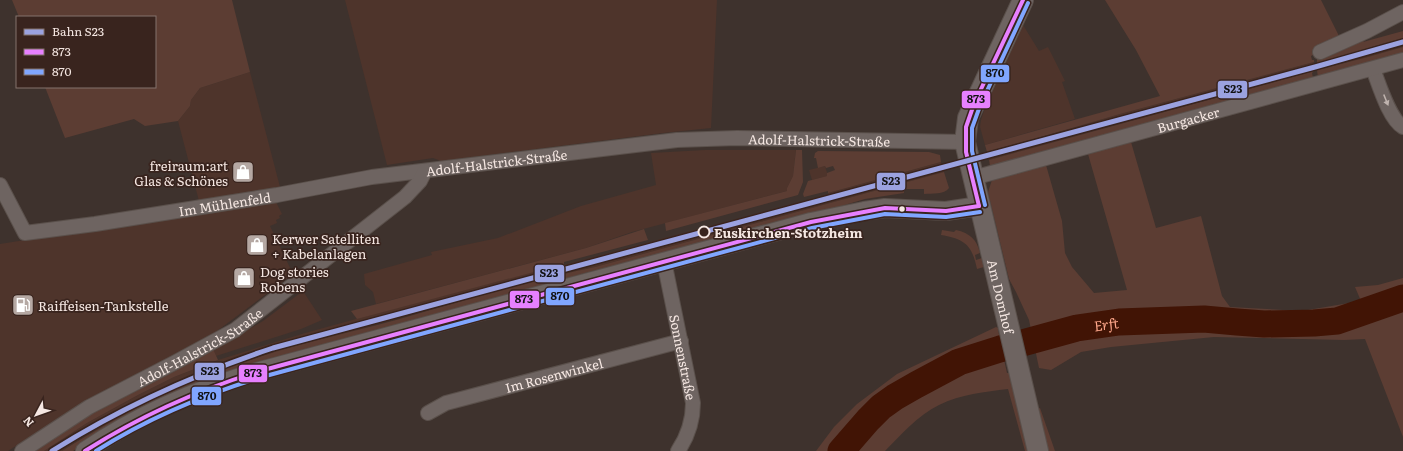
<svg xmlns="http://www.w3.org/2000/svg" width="1403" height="451" font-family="Literata,serif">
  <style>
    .built { fill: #4e342b }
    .green { fill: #5c3d33 }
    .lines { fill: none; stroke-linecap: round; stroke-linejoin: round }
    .river { stroke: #411405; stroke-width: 27 }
    .minor-casing { stroke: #5a504b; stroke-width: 16 }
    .tertiary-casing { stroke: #5a504b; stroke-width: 20 }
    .secondary-casing { stroke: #5a504b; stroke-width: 22 }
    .minor { stroke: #6e6461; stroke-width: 14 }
    .tertiary { stroke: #6e6461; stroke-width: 18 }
    .secondary { stroke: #6e6461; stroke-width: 20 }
    .bus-1-casing { stroke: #39241e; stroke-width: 7 }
    .bus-2-casing { stroke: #39241e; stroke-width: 7 }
    .bus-1 { stroke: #e780ff; stroke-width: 4 }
    .bus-2 { stroke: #80a6ff; stroke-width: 4 }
    .rail-1-casing { stroke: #39241e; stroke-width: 8 }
    .rail-1 { stroke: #9ba2e0; stroke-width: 5 }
    .oneway { fill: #bfb3ae }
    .bus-dot { fill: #f5e7e2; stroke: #39241e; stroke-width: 1.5 }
    .stop-dot { fill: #39241e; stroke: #f5e7e2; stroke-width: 2 }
    .labels { text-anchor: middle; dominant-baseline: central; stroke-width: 3.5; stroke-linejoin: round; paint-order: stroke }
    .street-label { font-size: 13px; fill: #f5e7e2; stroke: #39241e }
    .poi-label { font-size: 13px; fill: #f5e7e2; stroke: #39241e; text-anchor: start }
    .stop-label { font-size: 13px; font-weight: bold; fill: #f5e7e2; stroke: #39241e; text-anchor: start }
    .water-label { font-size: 14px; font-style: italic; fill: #fda68a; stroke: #39241e }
    .line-badge { stroke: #39241e; stroke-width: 1.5 }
    .pale-badge-label { font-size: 11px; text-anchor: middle; font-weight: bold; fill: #111 }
  </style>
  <rect width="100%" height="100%" fill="#3e322d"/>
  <g class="built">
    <path d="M345,0h372l-6,128 -48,5 -222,28 -8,-3 -46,7z"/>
    <path d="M1023,25l16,26 9,-4 17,34 -3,1 13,37 -90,26 -5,-18 1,-7 5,-15z"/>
    <path d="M1403,38v9l-35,10 -51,13v-7z"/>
    <path d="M1314,62v9l-325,89 -2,-8 61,-17 72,-21z"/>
    <path d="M250,72l30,115 -81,14 -21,-80 12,-15 1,-6 9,-12z"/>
    <path d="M705,150h91l-3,26 -6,12v3l-155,41 -46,16 -210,56 -3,-12 -8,-7 -1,-11 68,-19 -1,-3 67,-14 83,-32 75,-21 -5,-32z"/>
    <path d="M941,162l3,10 -349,95 -32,7 -84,22 -238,66 -69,28 -89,47 -21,14h-18l43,-28 51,-28 36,-18 44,-17 87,-27 120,-33 139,-36v1l265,-71 -1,-1z"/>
    <path d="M825,166l3,10 -16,4 -3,-10z"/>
    <path d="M275,200l7,14 -3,2 1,2 -4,2 1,3 -7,3 23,48 -80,60 -133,71 -72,46h-8v-207z"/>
    <path d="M303,291l19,29 -21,9 -85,27 -3,-6 50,-29z"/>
  </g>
  <g class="green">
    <path d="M12,0h220l18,72 -50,16 -9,12 -1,6 -12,15 -33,5 -11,-7 -69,19 -20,-51h110v-70h-136z"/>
    <path d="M1105,0h216l20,40 -30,16 1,4h2v2l-194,52 -72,21 -61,17 -2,-7 175,-49 -24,-46z"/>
    <path d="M1403,31v7l-86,25v-4l59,-27 -13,10z"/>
    <path d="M1403,47v8l-85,23 -1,-8 51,-13z"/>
    <path d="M1314,71l-2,2 1,5 2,1 -325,87 -1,-6z"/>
    <path d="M1131,142l25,86 45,-12 21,80 8,11 72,4 59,-10 -6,-14 23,-2 25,-7v159l-38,-98 -21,1 -130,-3 -103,10 -30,5 -30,18 -12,-2 -10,-48 -13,-28 -7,-13 -21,-87 4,-12 54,-15 16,56 3,32 7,14 22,26 33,-3 -39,-136z"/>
    <path d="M796,150h6l1,32 -5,13 -132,36 -1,-8 122,-32v-3l6,-12z"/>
    <path d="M818,151l111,1 11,3 1,7 -113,31v-2l-24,6 -1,-3 5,-13 19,-5v-3l8,-3 -2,-4 -7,2 -1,-2 -7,2 -2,-10h-2l1,-5z"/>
    <path d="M944,172l5,16c-5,7 -17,5 -25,6v-5h-20v4l-39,6 -34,10 -234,63 -1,-2 -22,6 -1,3 -359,97 -23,9 -84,45 -34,21h-11c56,-35 116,-67 179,-88 51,-18 103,-29 155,-43 66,-19 132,-39 199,-53z"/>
    <path d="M644,229l4,11 -84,22v2l-207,55 -6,-8 235,-63z"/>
    <path d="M942,230l12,2 2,-2c14,3 21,10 24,23l-5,2 1,5 6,-2 2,9 -7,2c-5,-24 -12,-30 -36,-34z"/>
    <path d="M996,327l4,2 -2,1 3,12 -55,21 -19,22 24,-13 22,-10 30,-7 4,18h4l20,78h-6l-17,-62c-23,3 -47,5 -69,16 -21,10 -38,30 -54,46h-69l18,-24 23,-23 40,-30z"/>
    <path d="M213,349l5,11 -44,17 -36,18 -51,28 -43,28h-12l62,-40z"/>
    <path d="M1040,408l15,43h-9l-8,-42z"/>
  </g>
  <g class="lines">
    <path class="river" id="s1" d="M841,451l27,-31 13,-13 14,-10 21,-12 43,-23 41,-13 77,-21 42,-6 85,-3 33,3 27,2 50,-1 23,-2 66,-23"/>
    <g class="minor-casing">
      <g id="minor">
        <path d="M1320,52l47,-21 36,-19"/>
        <path d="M1373,69c6,15 16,50 30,58"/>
        <path id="s2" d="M973,178l430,-118"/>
        <path id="s3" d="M0,185l25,48 70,-9 182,-29 95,-18 305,-37 60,-2 228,4"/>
        <path id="s4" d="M664,261l29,142c0,18 -5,33 -15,48"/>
        <path id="s5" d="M428,413l18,-10 235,-62"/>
        <path id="s6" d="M22,451l67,-44 85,-44 61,-33 170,-133 15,-16 5,-10"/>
      </g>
    </g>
    <g class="tertiary-casing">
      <path id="tertiary" d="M85,451c53,-36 113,-62 175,-80l551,-149 53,-11 21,-3 61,3 33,-5"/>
    </g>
    <g class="secondary-casing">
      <g id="secondary">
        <path id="s7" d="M1023,0l-55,118 -3,24 73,309"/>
      </g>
    </g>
    <use href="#minor" class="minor"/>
    <use href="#tertiary" class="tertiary"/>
    <use href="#secondary" class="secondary"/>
    <g class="bus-1-casing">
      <g id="bus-1">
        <path d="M979,206l-13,-54v-25l8,-23 49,-104"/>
        <path d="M85,451c55,-35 113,-61 175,-80l551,-149 74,-14 61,3 33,-5"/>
      </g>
    </g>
    <g class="bus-2-casing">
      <g id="bus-2">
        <path d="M985,205l-13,-54v-23l8,-22 48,-103"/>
        <path d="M96,451c52,-33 107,-56 166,-74l550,-149 73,-14 61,3 34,-5"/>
      </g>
    </g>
    <use href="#bus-1" class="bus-1"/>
    <use href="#bus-2" class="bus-2"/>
    <g class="rail-1-casing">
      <path id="rail-1" d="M52,451c70,-44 143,-77 221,-103l1042,-281 88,-25"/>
    </g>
    <use href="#rail-1" class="rail-1"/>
  </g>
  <defs><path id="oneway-solid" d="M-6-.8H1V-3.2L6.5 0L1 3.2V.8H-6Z"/></defs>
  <use class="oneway" href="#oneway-solid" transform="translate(1386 100) rotate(68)"/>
  <defs>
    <g id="shop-square" transform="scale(1.15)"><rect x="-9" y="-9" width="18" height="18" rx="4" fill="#b5a8a3" stroke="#39241e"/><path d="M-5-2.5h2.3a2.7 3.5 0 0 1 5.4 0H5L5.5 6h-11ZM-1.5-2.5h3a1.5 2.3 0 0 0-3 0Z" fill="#fff"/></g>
    <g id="fuel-square" transform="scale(1.15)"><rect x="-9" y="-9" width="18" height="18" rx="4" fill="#b5a8a3" stroke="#39241e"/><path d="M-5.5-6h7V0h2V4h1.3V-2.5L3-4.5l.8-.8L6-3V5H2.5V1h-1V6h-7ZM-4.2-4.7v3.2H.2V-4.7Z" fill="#fff"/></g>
  </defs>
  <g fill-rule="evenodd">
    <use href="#shop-square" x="243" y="172"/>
    <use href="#shop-square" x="257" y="245"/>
    <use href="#shop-square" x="244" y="278"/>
    <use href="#fuel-square" x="23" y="305"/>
  </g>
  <circle class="bus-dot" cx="902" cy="209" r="3.5"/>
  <circle class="stop-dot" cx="704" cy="232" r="5.5"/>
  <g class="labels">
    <g class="street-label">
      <text stroke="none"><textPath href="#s2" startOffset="223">Burgacker</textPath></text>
      <text stroke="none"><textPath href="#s3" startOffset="855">Adolf-Halstrick-Straße</textPath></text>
      <text stroke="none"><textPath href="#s3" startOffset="531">Adolf-Halstrick-Straße</textPath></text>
      <text stroke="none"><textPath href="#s3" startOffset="256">Im Mühlenfeld</textPath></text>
      <text stroke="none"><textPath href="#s7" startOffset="313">Am Domhof</textPath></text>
      <text stroke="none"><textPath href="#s6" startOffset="206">Adolf-Halstrick-Straße</textPath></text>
      <text stroke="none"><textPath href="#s4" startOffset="98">Sonnenstraße</textPath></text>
      <text stroke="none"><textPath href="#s5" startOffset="132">Im Rosenwinkel</textPath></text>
    </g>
    <g class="poi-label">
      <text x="228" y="165" text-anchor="end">freiraum:art<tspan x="228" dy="15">Glas &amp; Schönes</tspan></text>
      <text x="272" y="238">Kerwer Satelliten<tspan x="272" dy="15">+ Kabelanlagen</tspan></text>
      <text x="260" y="271">Dog stories<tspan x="260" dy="15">Robens</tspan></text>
      <text x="38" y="305">Raiffeisen-Tankstelle</text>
    </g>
    <g class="stop-label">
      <text x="714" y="232">Euskirchen-Stotzheim</text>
    </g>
    <g class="water-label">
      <text stroke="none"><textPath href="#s1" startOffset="302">Erft</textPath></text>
    </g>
  </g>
  <g class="line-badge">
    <rect x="980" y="64" width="30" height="19" rx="4" fill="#80a6ff"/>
    <rect x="1217" y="80" width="31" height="19" rx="4" fill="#9ba2e0"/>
    <rect x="961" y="90" width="30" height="19" rx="4" fill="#e780ff"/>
    <rect x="876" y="172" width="30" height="19" rx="4" fill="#9ba2e0"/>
    <rect x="534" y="264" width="31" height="19" rx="4" fill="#9ba2e0"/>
    <rect x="545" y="287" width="30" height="19" rx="4" fill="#80a6ff"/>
    <rect x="509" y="290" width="31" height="19" rx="4" fill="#e780ff"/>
    <rect x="194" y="362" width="31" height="19" rx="4" fill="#9ba2e0"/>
    <rect x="238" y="364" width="30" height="19" rx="4" fill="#e780ff"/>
    <rect x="191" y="386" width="31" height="20" rx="4" fill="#80a6ff"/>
  </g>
  <g class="pale-badge-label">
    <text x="995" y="77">870</text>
    <text x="1233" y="93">S23</text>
    <text x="976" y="103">873</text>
    <text x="891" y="185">S23</text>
    <text x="549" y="277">S23</text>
    <text x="560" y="300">870</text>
    <text x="524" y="303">873</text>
    <text x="210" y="375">S23</text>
    <text x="253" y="377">873</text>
    <text x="207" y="400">870</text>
  </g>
  <rect x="16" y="16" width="140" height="72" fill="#39241e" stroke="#84726c"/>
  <rect x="24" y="29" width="20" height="6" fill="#9ba2e0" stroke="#84726c"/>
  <text x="52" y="36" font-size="12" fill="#f5e7e2">Bahn S23</text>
  <rect x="24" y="49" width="20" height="6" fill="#e780ff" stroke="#84726c"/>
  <text x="52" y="56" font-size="12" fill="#f5e7e2">873</text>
  <rect x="24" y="69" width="20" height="6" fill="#80a6ff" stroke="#84726c"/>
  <text x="52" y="76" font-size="12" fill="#f5e7e2">870</text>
  <g transform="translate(36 415) rotate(229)" stroke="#39241e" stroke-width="3" paint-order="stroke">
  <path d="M0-3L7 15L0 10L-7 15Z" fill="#f5e7e2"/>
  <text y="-6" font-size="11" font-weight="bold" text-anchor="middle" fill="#f5e7e2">N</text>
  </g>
</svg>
